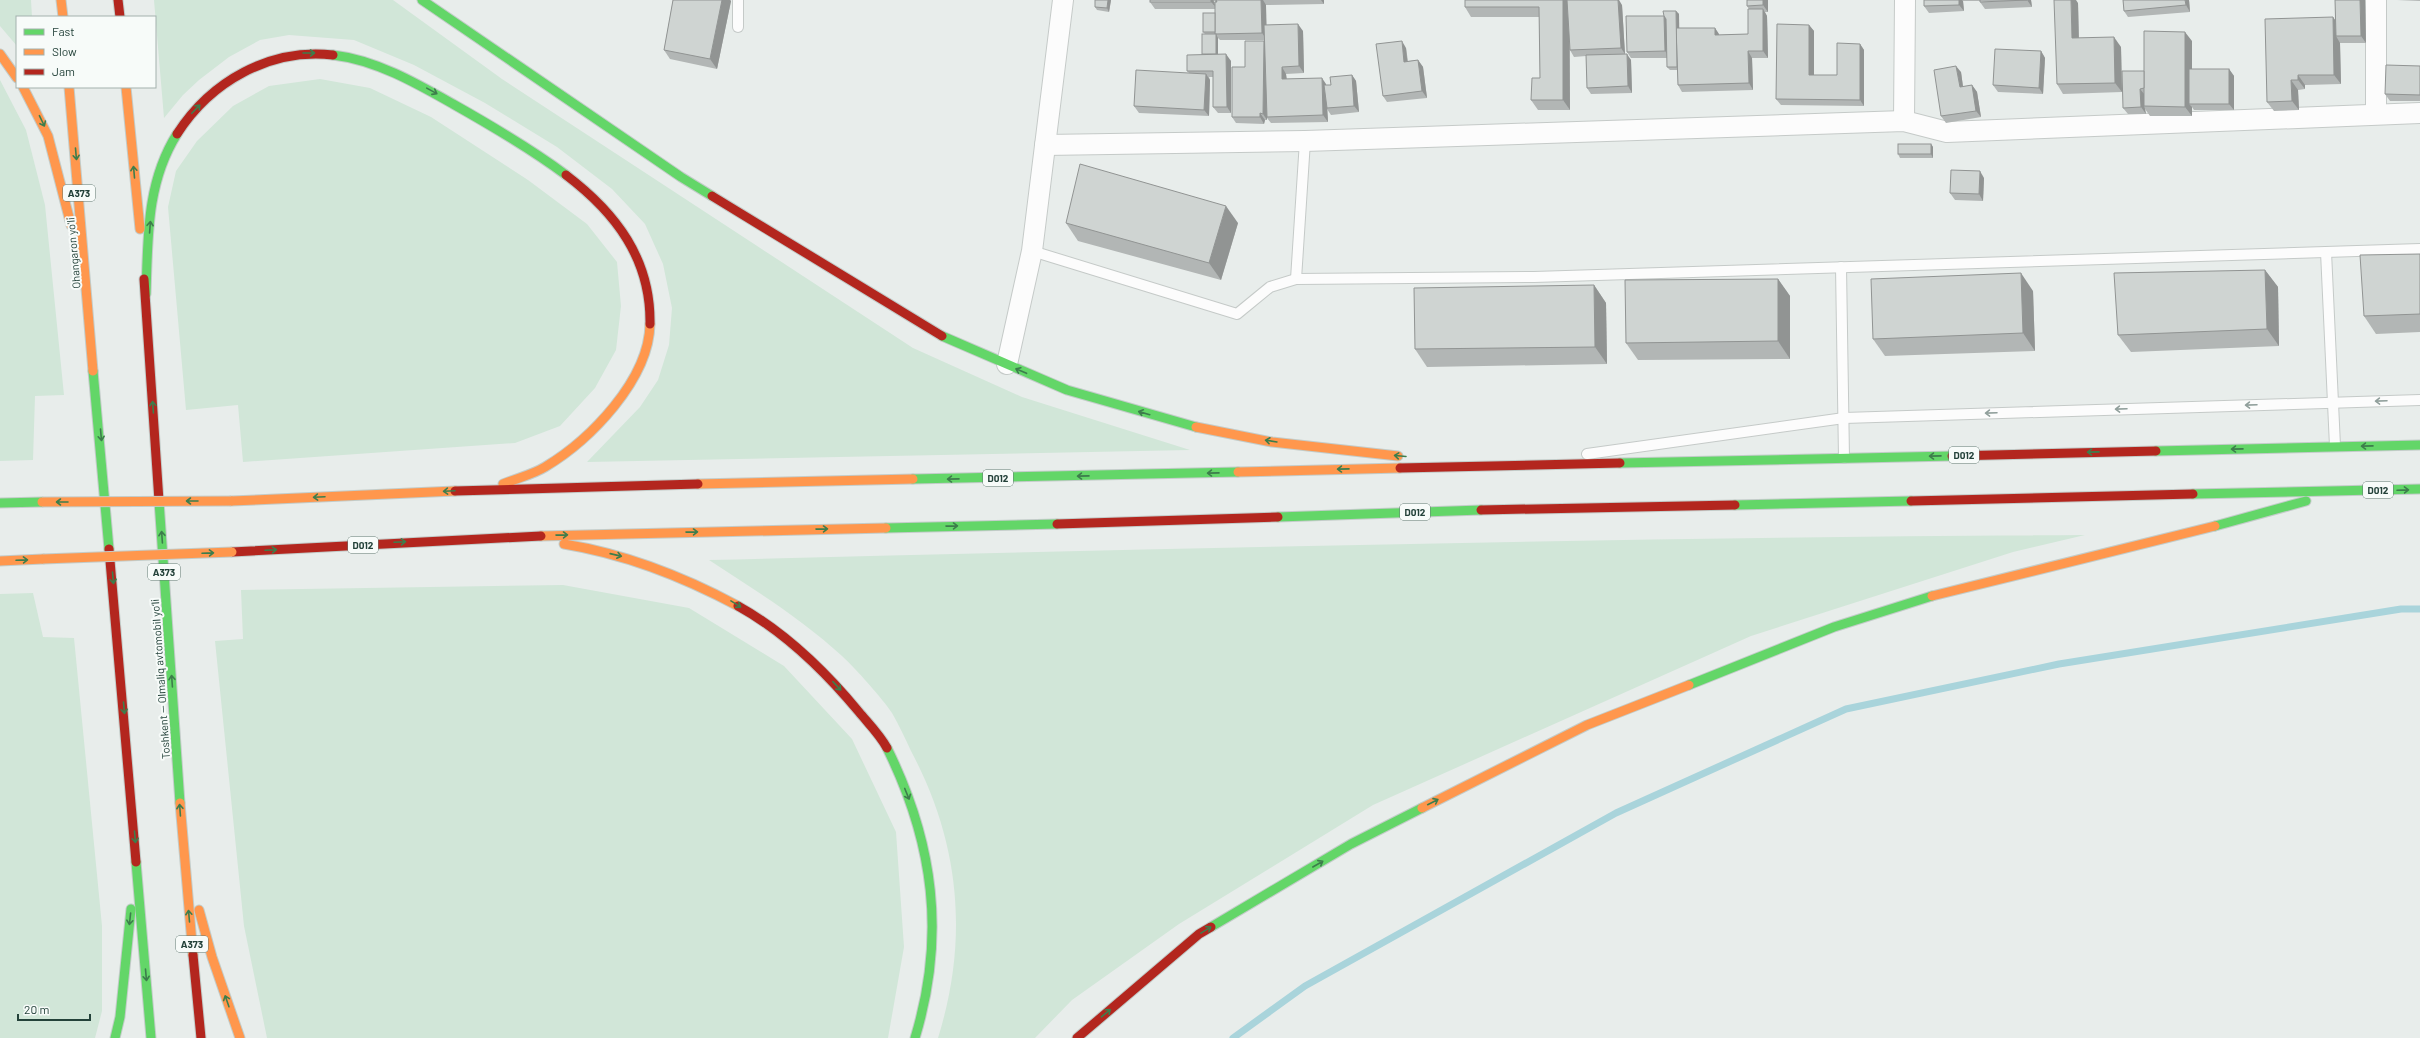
<svg xmlns="http://www.w3.org/2000/svg" width="2420" height="1038" font-family="Barlow,sans-serif">
  <style>
    .green { fill: #d1e6d8 }
    .lines { fill: none; stroke-linecap: round; stroke-linejoin: round }
    .stream { stroke: #a9d4db; stroke-width: 7 }
    .lane-casing { stroke: #c5cac8; stroke-width: 12 }
    .street-casing { stroke: #c5cac8; stroke-width: 22 }
    .fast-casing { stroke: #c3ccc9; stroke-width: 11 }
    .slow-casing { stroke: #c3ccc9; stroke-width: 11 }
    .jam-casing { stroke: #c3ccc9; stroke-width: 11 }
    .lane { stroke: #fcfcfc; stroke-width: 10 }
    .street { stroke: #fcfcfc; stroke-width: 20 }
    .fast { stroke: #63d668; stroke-width: 9 }
    .slow { stroke: #ff974d; stroke-width: 9 }
    .jam { stroke: #b3261e; stroke-width: 9 }
    .slow-bridge-casing { stroke: #c3ccc9; stroke-width: 11; stroke-linecap: butt }
    .slow-bridge { stroke: #ff974d; stroke-width: 9 }
    .wall { fill: #b2b6b5 }
    .shaded-wall { fill: #919493 }
    .building { fill: #cfd4d2; stroke: #919493 }
    .oneway { stroke: #3d7d4c }
    .oneway2 { stroke: #909f9b }
    .labels { text-anchor: middle; dominant-baseline: central; stroke-width: 4; stroke-linejoin: round; paint-order: stroke }
    .shield { fill: #f7fbf9; stroke: #637a73; stroke-width: 1 }
    .shield-label { font-size: 10px; font-weight: bold; fill: #24423a }
    .street-label { font-size: 11px; fill: #24423a; stroke: #f7fbf9 }
  </style>
  <rect width="100%" height="100%" fill="#e8edeb"/>
  <g class="green">
    <path d="M0,0h31l1,17h-15v29l-17,-20z"/>
    <path d="M154,0h239l109,79 411,269 109,49 168,53 -603,12 53,-55 18,-27 11,-35 3,-37 -9,-44 -18,-40 -33,-35 -55,-42 -72,-44 -71,-38 -60,-25 -65,-5 -29,5 -31,17 -30,23 -16,15 -19,23z"/>
    <path d="M320,79l50,9 61,29 97,63 59,44 30,38 4,44 -5,44 -21,38 -35,38 -45,17 -272,19 -5,-57 -52,5 -18,-203 8,-36 21,-30 36,-35 36,-20z"/>
    <path d="M0,80l26,50 19,75 19,190 -29,1 -2,64 -33,1z"/>
    <path d="M2085,535l-72,17 -262,84 -378,169 -194,119 -107,76 -37,38h-97c31,-100 22,-195 -27,-287 -6,-13 -12,-26 -19,-38 -9,-14 -37,-45 -50,-57 -40,-37 -87,-66 -133,-96 459,-11 917,-23 1376,-25z"/>
    <path d="M563,585l126,23 95,58 68,73 44,93 8,115 -16,91h-621l-23,-112 -29,-285 28,-2 -2,-49z"/>
    <path d="M33,593l10,44 31,1 28,288v85l-7,27h-95v-444z"/>
  </g>
  <g class="lines">
    <path class="stream" d="M1233,1038l72,-52 311,-173 230,-104 213,-45 342,-55h19"/>
    <g class="lane-casing">
      <g id="lane">
        <path d="M738,0v27"/>
        <path d="M1032,251l205,63 33,-27 26,-8 238,-2 886,-28"/>
        <path d="M2326,252l9,194"/>
        <path d="M1841,267l3,191"/>
        <path d="M1296,279l9,-138"/>
        <path d="M1587,454l257,-36 576,-18"/>
      </g>
    </g>
    <g class="street-casing">
      <g id="street">
        <path d="M2376,114v-114"/>
        <path d="M1904,121l1,-121"/>
        <path d="M1045,145l260,-4 599,-20 43,11 473,-19"/>
        <path d="M1007,364l25,-113 31,-251"/>
      </g>
    </g>
    <g class="fast-casing">
      <g id="fast">
        <path d="M422,0l259,177 31,19"/>
        <path d="M333,55c43,5 83,28 120,49 39,22 77,44 113,71"/>
        <path d="M146,294c2,-55 0,-111 31,-160"/>
        <path d="M942,336l125,54 129,37"/>
        <path d="M93,371l16,178"/>
        <path d="M2156,451l264,-6"/>
        <path d="M1620,463l332,-7"/>
        <path d="M913,479l325,-7"/>
        <path d="M2193,494l227,-5"/>
        <path d="M159,501l21,302"/>
        <path d="M0,503l42,-1"/>
        <path d="M1735,505l176,-4"/>
        <path d="M1278,517l203,-7"/>
        <path d="M2215,526l91,-25"/>
        <path d="M886,528l171,-4"/>
        <path d="M1689,685l145,-58 98,-31"/>
        <path d="M887,748c47,95 59,188 28,290"/>
        <path d="M136,862l15,176"/>
        <path d="M1211,927l140,-83 71,-36"/>
        <path d="M115,1038l5,-21 11,-108"/>
      </g>
    </g>
    <g class="slow-casing">
      <g id="slow">
        <path d="M61,0l2,17"/>
        <path d="M0,54l17,24"/>
        <path d="M23,87l25,49 23,89"/>
        <path d="M69,87l24,284"/>
        <path d="M126,87l14,142"/>
        <path d="M1196,427l76,15 126,14"/>
        <path d="M1238,472l162,-4"/>
        <path d="M503,484c14,-6 29,-9 42,-17 45,-27 104,-87 105,-143"/>
        <path d="M698,484l215,-5"/>
        <path d="M231,501l224,-10"/>
        <path d="M541,536l345,-8"/>
        <path d="M564,544c61,10 120,33 174,62"/>
        <path d="M0,561l43,-2"/>
        <path d="M1932,596l283,-70"/>
        <path d="M180,803l13,152"/>
        <path d="M1422,808l165,-83 102,-40"/>
        <path d="M199,910l13,47 28,81"/>
      </g>
    </g>
    <g class="jam-casing">
      <g id="jam">
        <path d="M118,0l2,17"/>
        <path d="M177,134c34,-53 93,-86 156,-79"/>
        <path d="M566,175c50,38 85,84 84,149"/>
        <path d="M712,196l230,140"/>
        <path d="M144,279l15,222"/>
        <path d="M1952,456l204,-5"/>
        <path d="M1400,468l220,-5"/>
        <path d="M455,491l243,-7"/>
        <path d="M1911,501l282,-7"/>
        <path d="M1481,510l254,-5"/>
        <path d="M1057,524l221,-7"/>
        <path d="M109,549l27,313"/>
        <path d="M232,552l309,-16"/>
        <path d="M738,606c47,26 87,65 121,106 10,12 21,23 28,36"/>
        <path d="M193,955l8,83"/>
        <path d="M1077,1038l122,-104 12,-7"/>
      </g>
    </g>
    <use href="#lane" class="lane"/>
    <use href="#street" class="street"/>
    <use href="#fast" class="fast"/>
    <use href="#slow" class="slow"/>
    <use href="#jam" class="jam"/>
    <g class="slow-bridge-casing">
      <g id="slow-bridge">
        <path d="M42,502l189,-1"/>
        <path d="M43,559l189,-7"/>
      </g>
    </g>
    <use href="#slow-bridge" class="slow-bridge"/>
  </g>
  <g class="wall">
    <path d="M673,0h57l1,1 -14,68 -47,-10 -6,-9z"/>
    <path d="M1111,0l-2,12 -12,-2 -2,-3z"/>
    <path d="M1150,0h174v4l-58,1v20l37,6 1,42 -18,1 1,5 39,5v1h5l21,-10 4,6 3,31 -28,3 -4,-6 1,13 -57,1 -4,-5v2h-2l-1,4 -28,-1 -4,-6 13,-50 19,-26v2v-3h-44l-2,-2v16l13,7v52h-13l-5,-6v-30h-4l1,3 -1,36 -70,-3 -5,-7 55,-33 -2,-2 15,-17 3,-20 -2,-2 12,-19v-4h-60l-5,-7z"/>
    <path d="M1465,0h104l53,5 3,49 6,6 1,33 -41,1 -4,-6 -1,-32 -12,1 -4,-7v-3v63h-32l-7,-10 9,-22 -1,-61h-68l-6,-10z"/>
    <path d="M1747,0h21v12h-3l2,4 1,42h-16l1,32 -71,2 -4,-7 -1,-15h-7l-3,-3v-9h-36l-4,-6 37,-36 12,-5 3,3v14h36l4,7 29,-1 1,-25 -2,-3z"/>
    <path d="M1924,0h107l1,7 -47,2 -5,-7v-1h-17l1,10 -35,2 -5,-7z"/>
    <path d="M2123,0h66l1,12 -62,5 -4,-6z"/>
    <path d="M2335,0h30l1,43h-26l1,41 -36,1v4l-7,1 1,20 -25,1 -7,-9 66,-85 2,3z"/>
    <path d="M2397,0h23v1z"/>
    <path d="M2078,3l1,35 42,9 1,45 -59,2 -6,-10z"/>
    <path d="M1809,25l5,6v44h23l23,-31 4,6v56l-83,-1 -5,-6z"/>
    <path d="M2192,41v28h37l5,7v34h-40l-2,-3v9h-42l-5,-7 1,5h-18l-5,-6 21,-37z"/>
    <path d="M1406,48l2,13 10,-1 5,7 4,31 -40,4 -4,-6z"/>
    <path d="M2041,51l4,7 -2,36 -45,-2 -5,-7z"/>
    <path d="M2420,66v35h-30l-5,-7z"/>
    <path d="M1961,72l2,15 9,-2 5,7 4,25 -35,6 -5,-7z"/>
    <path d="M1931,144l2,3v11h-33l-2,-4z"/>
    <path d="M1984,178l-1,23 -28,-1 -5,-7z"/>
    <path d="M1066,223h172l-17,57 -143,-39z"/>
    <path d="M2420,254v78l-44,2 -12,-18z"/>
    <path d="M2265,270l13,17 1,59 -148,6 -13,-17z"/>
    <path d="M1778,279l12,17v63l-152,1 -12,-17z"/>
    <path d="M1594,285l12,18 1,61 -180,3 -12,-18z"/>
    <path d="M2033,291l2,60 -150,5 -12,-17z"/>
  </g>
  <g class="shaded-wall">
    <path d="M722,0h8l1,1 -14,68 -7,-10z"/>
    <path d="M1108,0h3l-2,12 -2,-4z"/>
    <path d="M1211,0h5l-2,5 -3,-3z"/>
    <path d="M1261,0h2l3,5 1,35 -5,-7z"/>
    <path d="M1321,0h3v4z"/>
    <path d="M1563,0h6l1,110 -7,-10z"/>
    <path d="M1618,0h1l3,5 3,49 -4,-6z"/>
    <path d="M1763,0h5v12l-5,-7z"/>
    <path d="M1959,0h3l1,1 1,10 -5,-6z"/>
    <path d="M2027,0h4l1,7z"/>
    <path d="M2071,0h5l2,3 1,45 -7,-10z"/>
    <path d="M2185,0h4l1,12 -4,-7z"/>
    <path d="M2360,0h5l1,43 -5,-7z"/>
    <path d="M1763,9l4,7 1,42 -5,-7z"/>
    <path d="M1676,11l3,3 1,56 -2,-3z"/>
    <path d="M1664,16l5,6 1,36 -5,-7z"/>
    <path d="M2333,17l7,10 -4,9 4,7 1,41 -7,-9z"/>
    <path d="M1298,24l5,7 1,42 -5,-7z"/>
    <path d="M1809,25l5,6v50l-5,-6z"/>
    <path d="M1715,28l4,6 1,7 -5,-6z"/>
    <path d="M2185,32l7,9v63h-3l3,3v9l-7,-9z"/>
    <path d="M1216,34l2,4v23l-2,-3z"/>
    <path d="M2114,37l7,10 1,45 -7,-9z"/>
    <path d="M1264,41l4,7 -1,72 -4,-6z"/>
    <path d="M1402,41l4,7 2,20 -4,-6z"/>
    <path d="M1860,44l4,6v56l-4,-6z"/>
    <path d="M1748,51l4,7 1,32 -4,-7z"/>
    <path d="M2041,51l4,7 -2,36 -4,-6z"/>
    <path d="M1226,54l5,7v52l-4,-6z"/>
    <path d="M1627,54l4,6 1,33 -4,-7z"/>
    <path d="M1418,60l5,7 4,31 -5,-7z"/>
    <path d="M1956,66l5,6 3,22 -4,-7z"/>
    <path d="M1282,67l4,7 1,11 -5,-6z"/>
    <path d="M2229,69l5,7v34l-5,-6z"/>
    <path d="M1206,74l4,6 -1,36 -5,-6z"/>
    <path d="M1352,75l4,6 3,31 -5,-6z"/>
    <path d="M2298,75l7,10v4l-7,-9z"/>
    <path d="M1322,78l4,6 2,38 -5,-7z"/>
    <path d="M2291,80l7,10 1,20 -7,-9z"/>
    <path d="M1972,85l5,7 4,25 -5,-6z"/>
    <path d="M2140,89l5,6 -1,11 1,3 1,5 -5,-7z"/>
    <path d="M1260,113l5,7 -1,4 -4,-7z"/>
    <path d="M1931,144l2,3v11l-2,-4z"/>
    <path d="M1980,171l4,7 -1,23 -4,-7z"/>
    <path d="M1226,206l12,17 -17,57 -12,-17z"/>
    <path d="M2265,270l13,17 1,59 -12,-17z"/>
    <path d="M2021,273l12,18 2,60 -12,-18z"/>
    <path d="M1778,279l12,17v63l-12,-18z"/>
    <path d="M1594,285l12,18 1,61 -12,-17z"/>
  </g>
  <g class="building">
    <path d="M673,0h49l-12,59 -46,-9z"/>
    <path d="M1095,0h13l-1,8 -12,-1z"/>
    <rect x="1150" y="0" width="61" height="2"/>
    <path d="M1213,0h3l1,2h-2v3h-1z"/>
    <path d="M1216,0h45l1,33 -47,1v-32h2z"/>
    <path d="M1465,0h98v100h-32l1,-22h8l-1,-71h-74z"/>
    <path d="M1567,0h51l3,48 -51,2z"/>
    <path d="M1747,0h16v5l-16,1z"/>
    <path d="M1924,0h35v5l-35,1z"/>
    <path d="M1980,0h47l-47,2z"/>
    <path d="M2054,0h17l1,38 42,-1 1,46 -58,1z"/>
    <path d="M2123,0h62l1,5 -62,6z"/>
    <path d="M2335,0h25l1,36h-25z"/>
    <path d="M1748,9h15v42h-15l1,32 -71,2 -2,-57h39v7l33,-1z"/>
    <path d="M1663,11h13l1,56h-10l-1,-48 -2,-3z"/>
    <rect x="1203" y="13" width="12" height="19"/>
    <path d="M1626,16h38l1,35 -38,1z"/>
    <path d="M2333,17l1,58h-36v5h-7l1,21 -25,1 -2,-83z"/>
    <path d="M1298,24l1,42 -17,1v12l40,-1 1,37 -56,2 -3,-92z"/>
    <path d="M1777,24l32,1v50h28v-32l23,1v56l-84,-1z"/>
    <path d="M2144,31l41,1v75l-41,-1z"/>
    <rect x="1202" y="34" width="14" height="20"/>
    <path d="M1245,41h19l-1,73 -3,-1v4h-28v-50h13z"/>
    <path d="M1402,41l2,21 14,-2 4,31 -39,5 -7,-52z"/>
    <path d="M1995,49l46,2 -2,37 -46,-3z"/>
    <path d="M1226,54l1,53h-14v-36h-26v-16z"/>
    <path d="M1627,54l1,32 -41,2 -1,-33z"/>
    <path d="M2386,65l34,1v29l-35,-1z"/>
    <path d="M1956,66l4,21 12,-2 4,26 -35,5 -7,-46z"/>
    <rect x="2189" y="69" width="40" height="35"/>
    <path d="M1136,70l70,4 -2,36 -70,-4z"/>
    <path d="M2122,71h22v17l-4,1 1,18 -18,1z"/>
    <path d="M1352,75l2,31 -27,2 -3,-23h7l-1,-8z"/>
    <rect x="1898" y="144" width="33" height="10"/>
    <path d="M1080,164l146,42 -17,57 -143,-40z"/>
    <path d="M1951,170l29,1 -1,23 -29,-1z"/>
    <path d="M2420,254v60l-56,2 -4,-61z"/>
    <path d="M2265,270l2,59 -149,6 -4,-62z"/>
    <path d="M2021,273l2,60 -150,6 -2,-60z"/>
    <path d="M1778,279v62l-152,2 -1,-63z"/>
    <path d="M1594,285l1,62 -180,2 -1,-61z"/>
  </g>
  <defs><path id="oneway-shaft" d="M-6 0H5M1.5-3L5.5 0L1.5 3" fill="none" stroke-width="1.6" stroke-linecap="round" stroke-linejoin="round"/></defs>
  <g class="oneway">
    <use href="#oneway-shaft" transform="translate(309 53)"/>
    <use href="#oneway-shaft" transform="translate(432 91) rotate(29)"/>
    <use href="#oneway-shaft" transform="translate(196 109) rotate(-46)"/>
    <use href="#oneway-shaft" transform="translate(42 121) rotate(64)"/>
    <use href="#oneway-shaft" transform="translate(76 154) rotate(85)"/>
    <use href="#oneway-shaft" transform="translate(134 172) rotate(-95)"/>
    <use href="#oneway-shaft" transform="translate(150 227) rotate(-86)"/>
    <use href="#oneway-shaft" transform="translate(1021 371) rotate(-157)"/>
    <use href="#oneway-shaft" transform="translate(153 407) rotate(-94)"/>
    <use href="#oneway-shaft" transform="translate(1144 413) rotate(-164)"/>
    <use href="#oneway-shaft" transform="translate(101 435) rotate(85)"/>
    <use href="#oneway-shaft" transform="translate(1271 441) rotate(-171)"/>
    <use href="#oneway-shaft" transform="translate(2367 446) rotate(179)"/>
    <use href="#oneway-shaft" transform="translate(2237 449) rotate(179)"/>
    <use href="#oneway-shaft" transform="translate(2093 452) rotate(179)"/>
    <use href="#oneway-shaft" transform="translate(1400 456) rotate(-175)"/>
    <use href="#oneway-shaft" transform="translate(1935 456) rotate(179)"/>
    <use href="#oneway-shaft" transform="translate(1343 469) rotate(179)"/>
    <use href="#oneway-shaft" transform="translate(1213 473) rotate(179)"/>
    <use href="#oneway-shaft" transform="translate(1083 476) rotate(179)"/>
    <use href="#oneway-shaft" transform="translate(953 479) rotate(179)"/>
    <use href="#oneway-shaft" transform="translate(2403 490) rotate(-2)"/>
    <use href="#oneway-shaft" transform="translate(449 491) rotate(177)"/>
    <use href="#oneway-shaft" transform="translate(319 497) rotate(177)"/>
    <use href="#oneway-shaft" transform="translate(192 501) rotate(180)"/>
    <use href="#oneway-shaft" transform="translate(62 502) rotate(180)"/>
    <use href="#oneway-shaft" transform="translate(952 526) rotate(-1)"/>
    <use href="#oneway-shaft" transform="translate(822 529) rotate(-1)"/>
    <use href="#oneway-shaft" transform="translate(692 532) rotate(-1)"/>
    <use href="#oneway-shaft" transform="translate(562 535) rotate(-1)"/>
    <use href="#oneway-shaft" transform="translate(162 537) rotate(-94)"/>
    <use href="#oneway-shaft" transform="translate(400 542) rotate(-3)"/>
    <use href="#oneway-shaft" transform="translate(271 550) rotate(-3)"/>
    <use href="#oneway-shaft" transform="translate(208 553) rotate(-2)"/>
    <use href="#oneway-shaft" transform="translate(616 555) rotate(13)"/>
    <use href="#oneway-shaft" transform="translate(22 560) rotate(-2)"/>
    <use href="#oneway-shaft" transform="translate(113 578) rotate(85)"/>
    <use href="#oneway-shaft" transform="translate(736 604) rotate(32)"/>
    <use href="#oneway-shaft" transform="translate(172 681) rotate(-94)"/>
    <use href="#oneway-shaft" transform="translate(837 686) rotate(47)"/>
    <use href="#oneway-shaft" transform="translate(124 708) rotate(85)"/>
    <use href="#oneway-shaft" transform="translate(907 794) rotate(68)"/>
    <use href="#oneway-shaft" transform="translate(1433 802) rotate(-27)"/>
    <use href="#oneway-shaft" transform="translate(180 810) rotate(-94)"/>
    <use href="#oneway-shaft" transform="translate(135 837) rotate(85)"/>
    <use href="#oneway-shaft" transform="translate(1318 864) rotate(-30)"/>
    <use href="#oneway-shaft" transform="translate(189 916) rotate(-95)"/>
    <use href="#oneway-shaft" transform="translate(130 919) rotate(96)"/>
    <use href="#oneway-shaft" transform="translate(1206 930) rotate(-31)"/>
    <use href="#oneway-shaft" transform="translate(146 975) rotate(85)"/>
    <use href="#oneway-shaft" transform="translate(227 1001) rotate(-109)"/>
    <use href="#oneway-shaft" transform="translate(1106 1013) rotate(-40)"/>
  </g>
  <g class="oneway2">
    <use href="#oneway-shaft" transform="translate(2381 401) rotate(178)"/>
    <use href="#oneway-shaft" transform="translate(2251 405) rotate(178)"/>
    <use href="#oneway-shaft" transform="translate(2121 409) rotate(178)"/>
    <use href="#oneway-shaft" transform="translate(1991 413) rotate(178)"/>
  </g>
  <g class="labels">
    <g class="shield">
      <rect x="63" y="185" width="32" height="16" rx="3"/>
      <rect x="1949" y="447" width="30" height="16" rx="3"/>
      <rect x="983" y="470" width="30" height="16" rx="3"/>
      <rect x="2363" y="482" width="30" height="16" rx="3"/>
      <rect x="1400" y="504" width="30" height="16" rx="3"/>
      <rect x="348" y="537" width="30" height="16" rx="3"/>
      <rect x="148" y="564" width="32" height="16" rx="3"/>
      <rect x="176" y="936" width="32" height="16" rx="3"/>
    </g>
    <g class="shield-label">
      <text x="79" y="193">A373</text>
      <text x="1964" y="455">D012</text>
      <text x="998" y="478">D012</text>
      <text x="2378" y="490">D012</text>
      <text x="1415" y="512">D012</text>
      <text x="363" y="545">D012</text>
      <text x="164" y="572">A373</text>
      <text x="192" y="944">A373</text>
    </g>
    <g class="street-label">
      <text transform="translate(73 253) rotate(-95)">Ohangaron yoʻli</text>
      <text transform="translate(160 679) rotate(-94)">Toshkent — Olmaliq avtomobil yo‘li</text>
    </g>
  </g>
  <rect x="16" y="16" width="140" height="72" fill="#f7fbf9" stroke="#a3b1ad"/>
  <rect x="24" y="29" width="20" height="6" fill="#63d668" stroke="#a3b1ad"/>
  <text x="52" y="36" font-size="12" fill="#24423a">Fast</text>
  <rect x="24" y="49" width="20" height="6" fill="#ff974d" stroke="#a3b1ad"/>
  <text x="52" y="56" font-size="12" fill="#24423a">Slow</text>
  <rect x="24" y="69" width="20" height="6" fill="#b3261e" stroke="#a3b1ad"/>
  <text x="52" y="76" font-size="12" fill="#24423a">Jam</text>
  <path d="M18 1014v6h72v-6" fill="none" stroke="#24423a" stroke-width="2"/>
  <text x="24" y="1014" font-size="12" fill="#24423a" stroke="#f7fbf9" stroke-width="3" paint-order="stroke">20 m</text>
</svg>
